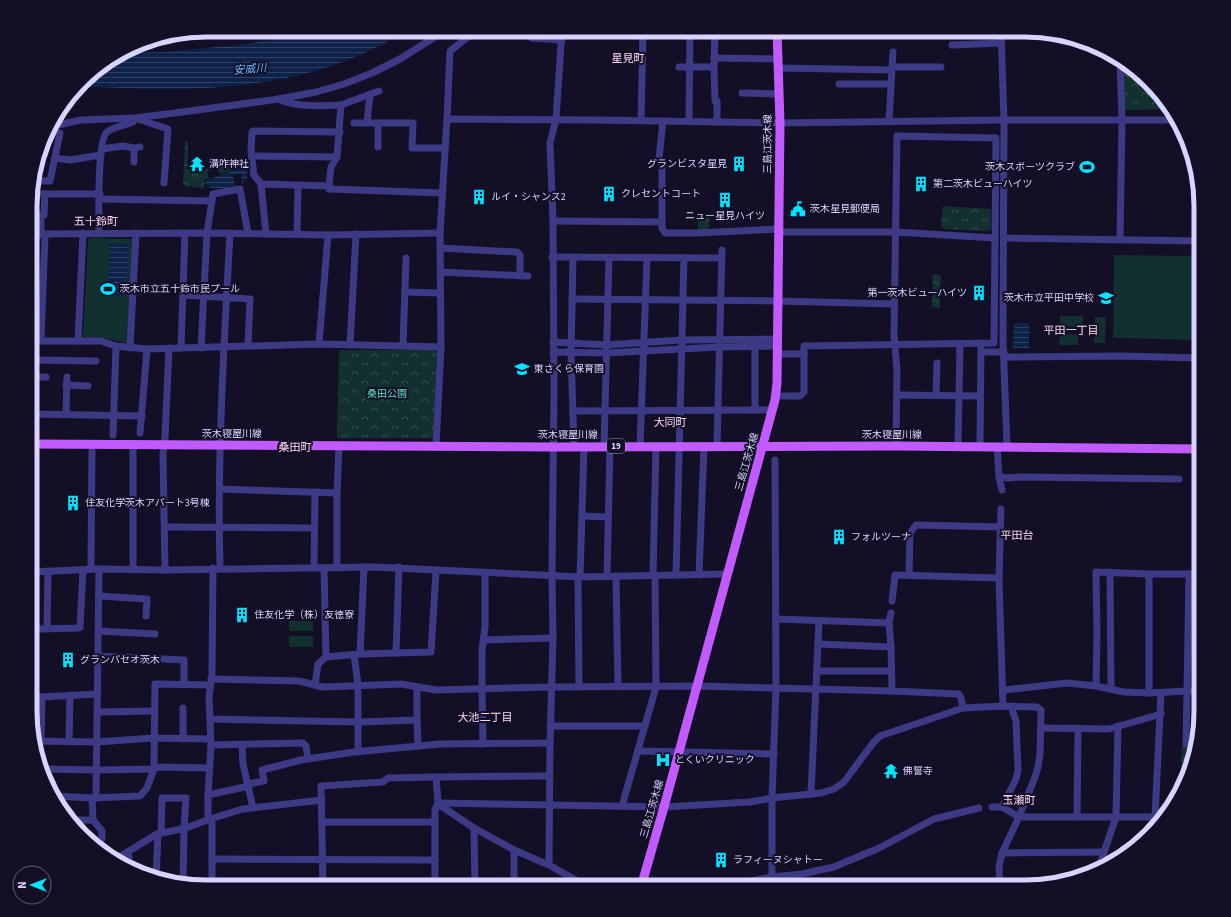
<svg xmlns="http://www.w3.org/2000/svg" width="1231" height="917" font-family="'Source Sans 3','Noto Sans JP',sans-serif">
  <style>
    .forest { fill: url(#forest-crowns) }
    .garden { fill: #12302f }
    .water { fill: url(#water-rules) }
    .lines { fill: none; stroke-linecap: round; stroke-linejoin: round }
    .minor { stroke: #3d3a85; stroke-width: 7 }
    .major { stroke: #c25bff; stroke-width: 9 }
    .labels { text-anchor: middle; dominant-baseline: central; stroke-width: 4; stroke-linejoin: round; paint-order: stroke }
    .shield { fill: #130f26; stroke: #9e99be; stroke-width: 1 }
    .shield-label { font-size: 9px; font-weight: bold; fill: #d9d4ff }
    .street-label { font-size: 10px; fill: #d9d4ff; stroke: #130f26 }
    .poi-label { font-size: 10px; fill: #d9d4ff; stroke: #130f26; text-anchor: start }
    .park-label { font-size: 10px; fill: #5fe0c0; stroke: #130f26 }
    .neighbourhood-label { font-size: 11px; fill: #ffd6f0; stroke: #130f26 }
    .water-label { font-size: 11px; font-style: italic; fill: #62b6ff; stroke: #130f26 }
    .rim { fill: none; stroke: #d9d4ff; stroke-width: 5 }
  </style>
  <defs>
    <pattern id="forest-crowns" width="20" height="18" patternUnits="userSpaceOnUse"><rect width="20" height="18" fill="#12302f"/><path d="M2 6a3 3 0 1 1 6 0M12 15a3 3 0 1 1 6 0" fill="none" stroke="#344d4e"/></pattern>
    <pattern id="water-rules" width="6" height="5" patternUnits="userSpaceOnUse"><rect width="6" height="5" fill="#0c2248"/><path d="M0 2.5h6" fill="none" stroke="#2f4163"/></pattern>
  </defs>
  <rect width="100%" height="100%" fill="#130f26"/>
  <g class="forest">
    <path d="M1125,67h6l10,6 28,36 -46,1 -1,-40z"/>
    <path d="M185,141l3,1v27l17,1 4,-4h22l2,4 -13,4 -3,-6 -10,4 2,6 -5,2v5l1,4 -22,-4z"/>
    <path d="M943,206l48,3v19l-3,3 -44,-2 -3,-3z"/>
    <path d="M698,213h12l-1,16 -11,1z"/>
    <path d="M933,274l8,1 -1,33 -8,-1z"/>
    <path d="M339,350h96l2,2 -2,86h-98z"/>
    <path d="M1182,747h13l-7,32 -8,13z"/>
  </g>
  <g class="garden">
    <path d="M91,238l40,1 2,2 -4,99 -3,3 -21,-5 -22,-1 5,-97z"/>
    <path d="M1114,255l87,1v84l-88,-2z"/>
    <path d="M1060,316h23v11l-23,-1z"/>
    <path d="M1095,317h11l-1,26h-11z"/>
    <path d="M1060,334l18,1v10h-19z"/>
    <rect x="289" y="621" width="24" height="10"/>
    <rect x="289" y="636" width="24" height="11"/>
  </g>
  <g class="water">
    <path d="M324,30h84c-20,12 -41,23 -63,31 -83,32 -179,30 -265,25l10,-13 36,-20 38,-1 75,-7 63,-10z"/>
    <path d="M238,169h10l-1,4v5l-5,6 -1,-10 -8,1 2,11c-9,2 -22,5 -30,-1v-2l2,-3z"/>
    <path d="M110,243l18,1 -2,48h1v4l-19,-1z"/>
    <path d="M1014,323h15v25h-16z"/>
  </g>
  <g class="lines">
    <g class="minor">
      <path d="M715,30l-1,37 1,34h2v21"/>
      <path d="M1001,30l3,90 -1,220 4,106"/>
      <path d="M532,38l30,2"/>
      <path d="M952,45l50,-2"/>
      <path d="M714,58l65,1"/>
      <path d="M1120,60l2,60 -2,120"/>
      <path d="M679,67h35"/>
      <path d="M892,67h49"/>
      <path d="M779,68l113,2"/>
      <path d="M839,84h52"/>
      <path d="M742,93l37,1"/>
      <path d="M279,99c14,8 46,7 62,6l-4,52 -6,10 -2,19"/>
      <path d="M341,105l38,-14"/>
      <path d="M447,119l3,-68 27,-21"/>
      <path d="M641,120l2,-90"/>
      <path d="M663,121l-4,38 3,5v64l3,5h33l81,-4"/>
      <path d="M689,121l1,-91"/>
      <path d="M889,121l4,-69"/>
      <path d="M354,123h59l-1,25h33"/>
      <path d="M367,123l3,-29"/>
      <path d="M51,125h7l23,-5 54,-2 55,-7 89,-12 37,-7 28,-8 28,-11 28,-14 46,-29"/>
      <path d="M378,147v-24"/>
      <path d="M102,149l21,-3 11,2 6,-1"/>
      <path d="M252,156l85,1"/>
      <path d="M55,158l15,2 31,-5"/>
      <path d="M134,162v-14"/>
      <path d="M32,181h2v13h66"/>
      <path d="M34,181h16l10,-48 -11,-2"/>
      <path d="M261,184l-7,-9 -3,-24 1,-19 1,-1 87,1"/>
      <path d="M100,199l112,2"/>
      <path d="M553,221l109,1"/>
      <path d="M779,232h117l99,6"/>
      <path d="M99,233c0,-16 -2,-93 8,-101 7,-5 18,-7 26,-10l2,-4 33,11 -4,54"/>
      <path d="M31,234l176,-1 121,2 112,-2"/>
      <path d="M266,234l-5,-50 68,2v3l113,4"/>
      <path d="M297,234l1,-49"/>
      <path d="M41,235v-20h3l1,-21"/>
      <path d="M1004,238l197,3"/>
      <path d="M440,248l77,4 3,3v21"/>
      <path d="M552,257l169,1"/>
      <path d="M573,257l-2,96 3,94"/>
      <path d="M440,272l88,4"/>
      <path d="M405,292l35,1"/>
      <path d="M183,295l67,4 -2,47"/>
      <path d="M572,299l205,2 117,3"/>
      <path d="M31,341h70l15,5 31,3 172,-5 122,3"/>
      <path d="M41,341l4,-106"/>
      <path d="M78,341l5,-108"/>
      <path d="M553,342l53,3 75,-5 96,-1"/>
      <path d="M319,344l9,-109"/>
      <path d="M350,345l6,-111"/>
      <path d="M403,346l3,-88"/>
      <path d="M130,348l6,-115"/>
      <path d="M181,348l4,-115"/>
      <path d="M201,348l6,-115 6,-39 27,-5 8,44"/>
      <path d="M553,352l53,1 113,-6 58,-1"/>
      <path d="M981,352h23"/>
      <path d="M804,354v-8l190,-3 2,-205 -99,-2 -3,199 3,35 -1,76"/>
      <path d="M1005,357l116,-1 80,2"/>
      <path d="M31,360l65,1"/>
      <path d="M31,377h15"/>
      <path d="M66,385l22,1"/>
      <path d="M897,395l83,1"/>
      <path d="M936,395l1,-32"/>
      <path d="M776,396h24l4,-4v-38h-27"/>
      <path d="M755,410v-68"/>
      <path d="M573,411l200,-1"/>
      <path d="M31,414l111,2"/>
      <path d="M66,414l1,-37"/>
      <path d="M140,433l7,-84"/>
      <path d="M113,435l3,-89"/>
      <path d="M133,445v125"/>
      <path d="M436,446l5,-99 -1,-114 7,-114 149,1 184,3 224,-3h172"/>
      <path d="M604,446l5,-189"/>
      <path d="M640,446l7,-188"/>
      <path d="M717,446l5,-196"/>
      <path d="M958,446l2,-102"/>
      <path d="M980,446l1,-103"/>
      <path d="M997,446l2,31 3,13"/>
      <path d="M999,477l9,1 13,-1 158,2"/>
      <path d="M220,489l117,4"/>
      <path d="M1001,509l-2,69 4,128"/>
      <path d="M582,516l26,1"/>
      <path d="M165,527l149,1"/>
      <path d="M220,568c-3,-111 4,-223 10,-335"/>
      <path d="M314,568l1,-76"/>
      <path d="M324,568l2,89 -8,7 -3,21 8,2 78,-3 35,6 115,-3 146,-1 195,5"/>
      <path d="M337,568v-75l2,-47"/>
      <path d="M91,569l1,-125"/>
      <path d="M165,570l-2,-116 2,-17 4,-89"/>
      <path d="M31,572l68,-3 66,1 209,-3 206,10 147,-3"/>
      <path d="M1110,572l1,117"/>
      <path d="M1189,574h12"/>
      <path d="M676,575l8,-317"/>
      <path d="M699,575l5,-129"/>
      <path d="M909,575l1,-42 6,-8 84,2"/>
      <path d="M616,576l2,111"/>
      <path d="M653,576l3,-130"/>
      <path d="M578,577l1,110"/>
      <path d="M580,577l4,-130"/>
      <path d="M607,577l3,-131"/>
      <path d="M99,596l48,3 -1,17"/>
      <path d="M892,601l3,-26 104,3"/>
      <path d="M776,619l113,4"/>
      <path d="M38,629l41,-1 1,-1 3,-57"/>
      <path d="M47,629l1,-58"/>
      <path d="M99,631l56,3"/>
      <path d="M483,640l70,-2"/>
      <path d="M818,644l73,3 -2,-24 2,-10"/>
      <path d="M891,647l1,44 67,3 2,4 2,10"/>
      <path d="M396,653l3,-86"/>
      <path d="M360,654l4,-87"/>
      <path d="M354,655l4,30v67"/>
      <path d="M98,656l86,4v24"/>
      <path d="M326,657l34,-3 71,-2 5,-81"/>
      <path d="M817,671h73"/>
      <path d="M211,679l88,2 16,4"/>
      <path d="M417,687v33l1,26"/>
      <path d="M1004,690l63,-7 29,3 28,6 25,1 38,-2 2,-117h-40l-53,-2 1,61 -1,53"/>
      <path d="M1149,693v-119"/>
      <path d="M30,696l12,1 56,-3"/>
      <path d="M183,708v31"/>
      <path d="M98,712l56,-1"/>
      <path d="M210,719l149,3 58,-2"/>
      <path d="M550,726h95"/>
      <path d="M1041,728l68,1 52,-15"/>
      <path d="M35,741l62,1 56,-4 57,1"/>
      <path d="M41,741l1,-44"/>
      <path d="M69,741l1,-46"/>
      <path d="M483,744l-1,-55v-38l3,-24v-54"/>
      <path d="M1196,744h-10l1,-53h14"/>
      <path d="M211,745l92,-2 3,3 2,13"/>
      <path d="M242,745l1,19 10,44"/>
      <path d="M638,751l136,3"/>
      <path d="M43,769l54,1 57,-1 1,-85 55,1"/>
      <path d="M248,784l16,-3 -2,-11 39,-10 53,-8 86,-8 110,-1"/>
      <path d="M811,794l8,-173"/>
      <path d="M208,795l41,-9"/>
      <path d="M54,796l38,2 48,-2 7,-8 7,-19 5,-2 50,1"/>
      <path d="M92,798l1,22 9,11v7l-4,10"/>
      <path d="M96,798l3,-229"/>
      <path d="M438,803l226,4 86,-5 22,-4 49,-5 13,-4 10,-7 29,-39 7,-7 83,-28 40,-2 34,1 4,3v5l-1,39 -2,13 -3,10 -16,40 -17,36 -3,14 1,20"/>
      <path d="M438,804l36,24 40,22 35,15 39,22"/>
      <path d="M622,806l34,-119 -1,-112"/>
      <path d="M992,807h10l17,10h145"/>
      <path d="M1002,807l14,-28 2,-9 -2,-49 -5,-15"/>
      <path d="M1077,817l1,-89"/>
      <path d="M72,820h21"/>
      <path d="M322,822h113"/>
      <path d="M474,828l1,59"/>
      <path d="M161,833l1,-35h24l-2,31 -1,55"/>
      <path d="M1150,833l5,-16 6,-124"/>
      <path d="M514,850v37"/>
      <path d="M1002,853l102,-1"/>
      <path d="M116,859l41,-25 29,-6 24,-9 33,-10 79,-9"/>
      <path d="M212,859l223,1"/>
      <path d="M549,865l1,-122 3,-105 -1,-62 2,-185 -1,-170 -3,-78 6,-24 6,-89"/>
      <path d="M128,867l1,-10"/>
      <path d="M1098,870l18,-53 2,-91"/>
      <path d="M156,878l2,-44"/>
      <path d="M174,882h38"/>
      <path d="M212,887v-64l-4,-8v-20l3,-50 -2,-48 3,-23 1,-106"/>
      <path d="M323,887l-2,-101 62,-4 5,-4 48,-1"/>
      <path d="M435,887v-77l3,-7 -2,-26 113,-1"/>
      <path d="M719,887l53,-10 30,-3 32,-7 45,-19 55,-29 45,-11"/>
      <path d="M772,887v-89l4,-109 -1,-229"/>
    </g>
    <g class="major">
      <path d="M31,444l522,3 343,-1 305,3"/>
      <path d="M641,887l23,-80 111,-407 2,-17 3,-260 -3,-93"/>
    </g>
  </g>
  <defs>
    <g id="temple-bare" transform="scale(1.2)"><path d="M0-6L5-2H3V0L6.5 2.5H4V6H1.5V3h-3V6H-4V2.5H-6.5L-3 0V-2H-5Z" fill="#00e5ff" stroke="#130f26" stroke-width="2.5" paint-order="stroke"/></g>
    <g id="building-bare" transform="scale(1.2)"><path d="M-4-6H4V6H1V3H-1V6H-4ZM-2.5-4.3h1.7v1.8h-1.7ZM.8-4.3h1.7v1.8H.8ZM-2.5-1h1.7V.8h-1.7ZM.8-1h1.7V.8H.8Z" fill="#00e5ff" stroke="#130f26" stroke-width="2.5" paint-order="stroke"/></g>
    <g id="stadium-bare" transform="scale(1.2)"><path d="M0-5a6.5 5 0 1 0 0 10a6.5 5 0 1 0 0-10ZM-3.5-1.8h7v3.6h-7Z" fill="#00e5ff" stroke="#130f26" stroke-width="2.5" paint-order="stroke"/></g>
    <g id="civic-bare" transform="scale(1.2)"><path d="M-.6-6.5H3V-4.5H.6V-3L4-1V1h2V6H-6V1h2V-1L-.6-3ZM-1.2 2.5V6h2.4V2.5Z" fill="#00e5ff" stroke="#130f26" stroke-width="2.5" paint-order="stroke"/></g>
    <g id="school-bare" transform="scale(1.2)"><path d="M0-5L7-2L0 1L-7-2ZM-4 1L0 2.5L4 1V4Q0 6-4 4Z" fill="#00e5ff" stroke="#130f26" stroke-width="2.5" paint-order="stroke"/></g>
    <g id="hospital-bare" transform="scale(1.2)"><path d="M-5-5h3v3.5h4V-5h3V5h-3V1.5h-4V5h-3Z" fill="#00e5ff" stroke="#130f26" stroke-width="2.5" paint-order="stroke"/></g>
  </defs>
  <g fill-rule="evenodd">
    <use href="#temple-bare" x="197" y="164"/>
    <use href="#building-bare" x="739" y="164"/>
    <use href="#stadium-bare" x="1087" y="167"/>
    <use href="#building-bare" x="921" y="184"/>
    <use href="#building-bare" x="609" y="194"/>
    <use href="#building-bare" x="479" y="197"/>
    <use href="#building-bare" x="725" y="200"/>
    <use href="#civic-bare" x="798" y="209"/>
    <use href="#stadium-bare" x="108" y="289"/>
    <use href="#building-bare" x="979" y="293"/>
    <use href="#school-bare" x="1106" y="298"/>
    <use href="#school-bare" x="522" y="369"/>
    <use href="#building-bare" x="73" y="503"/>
    <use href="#building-bare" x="839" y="537"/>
    <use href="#building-bare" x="242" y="615"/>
    <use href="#building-bare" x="68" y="660"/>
    <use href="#hospital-bare" x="663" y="760"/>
    <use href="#temple-bare" x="891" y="771"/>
    <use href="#building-bare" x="721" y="860"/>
  </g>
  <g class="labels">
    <rect class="shield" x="607" y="439" width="18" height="14" rx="3"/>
    <g class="shield-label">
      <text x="616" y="446">19</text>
    </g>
    <g class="street-label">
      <text transform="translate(768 144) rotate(-90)">三島江茨木線</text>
      <text x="232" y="434">茨木寝屋川線</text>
      <text x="568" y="435">茨木寝屋川線</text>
      <text x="892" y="435">茨木寝屋川線</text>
      <text transform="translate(747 462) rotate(-74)">三島江茨木線</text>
      <text transform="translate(652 809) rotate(-74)">三島江茨木線</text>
    </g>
    <g class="poi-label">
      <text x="209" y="164">溝咋神社</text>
      <text x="727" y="164" text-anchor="end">グランビスタ星見</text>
      <text x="1075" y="167" text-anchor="end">茨木スポーツクラブ</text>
      <text x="933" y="184">第二茨木ビューハイツ</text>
      <text x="621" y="194">クレセントコート</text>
      <text x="491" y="197">ルイ・シャンス2</text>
      <text x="810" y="209">茨木星見郵便局</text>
      <text x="725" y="216" text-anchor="middle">ニュー星見ハイツ</text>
      <text x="120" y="289">茨木市立五十鈴市民プール</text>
      <text x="967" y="293" text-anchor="end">第一茨木ビューハイツ</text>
      <text x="1094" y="298" text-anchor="end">茨木市立平田中学校</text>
      <text x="534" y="369">東さくら保育園</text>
      <text x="85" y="503">住友化学茨木アパート3号棟</text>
      <text x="851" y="537">フォルツーナ</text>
      <text x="254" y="615">住友化学（株）友徳寮</text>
      <text x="80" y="660">グランパセオ茨木</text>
      <text x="675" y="760">とくいクリニック</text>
      <text x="903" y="771">佛誓寺</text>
      <text x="733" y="860">ラフィーヌシャトー</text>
    </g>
    <g class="park-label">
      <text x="387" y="394">桑田公園</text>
    </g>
    <g class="neighbourhood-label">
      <text x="628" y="58">星見町</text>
      <text x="96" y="221">五十鈴町</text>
      <text x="1071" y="330">平田一丁目</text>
      <text x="670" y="422">大同町</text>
      <text x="295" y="447">桑田町</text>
      <text x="1017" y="535">平田台</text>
      <text x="485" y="717">大池二丁目</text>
      <text x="1019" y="800">玉瀬町</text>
    </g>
    <g class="water-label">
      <text transform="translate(250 69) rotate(-5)">安威川</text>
    </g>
  </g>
  <path d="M0 0H1231V917H0ZM206 37H1025A169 169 0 0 1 1194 206V711A169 169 0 0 1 1025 880H206A169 169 0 0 1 37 711V206A169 169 0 0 1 206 37Z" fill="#130f26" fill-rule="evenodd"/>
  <path class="rim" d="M206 37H1025A169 169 0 0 1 1194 206V711A169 169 0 0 1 1025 880H206A169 169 0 0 1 37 711V206A169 169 0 0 1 206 37Z"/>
  <g transform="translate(32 885) rotate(270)"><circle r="19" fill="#130f26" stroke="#625e7d"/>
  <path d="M0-3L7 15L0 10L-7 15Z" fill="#00e5ff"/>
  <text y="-6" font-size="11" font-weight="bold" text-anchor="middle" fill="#d9d4ff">N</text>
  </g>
</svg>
